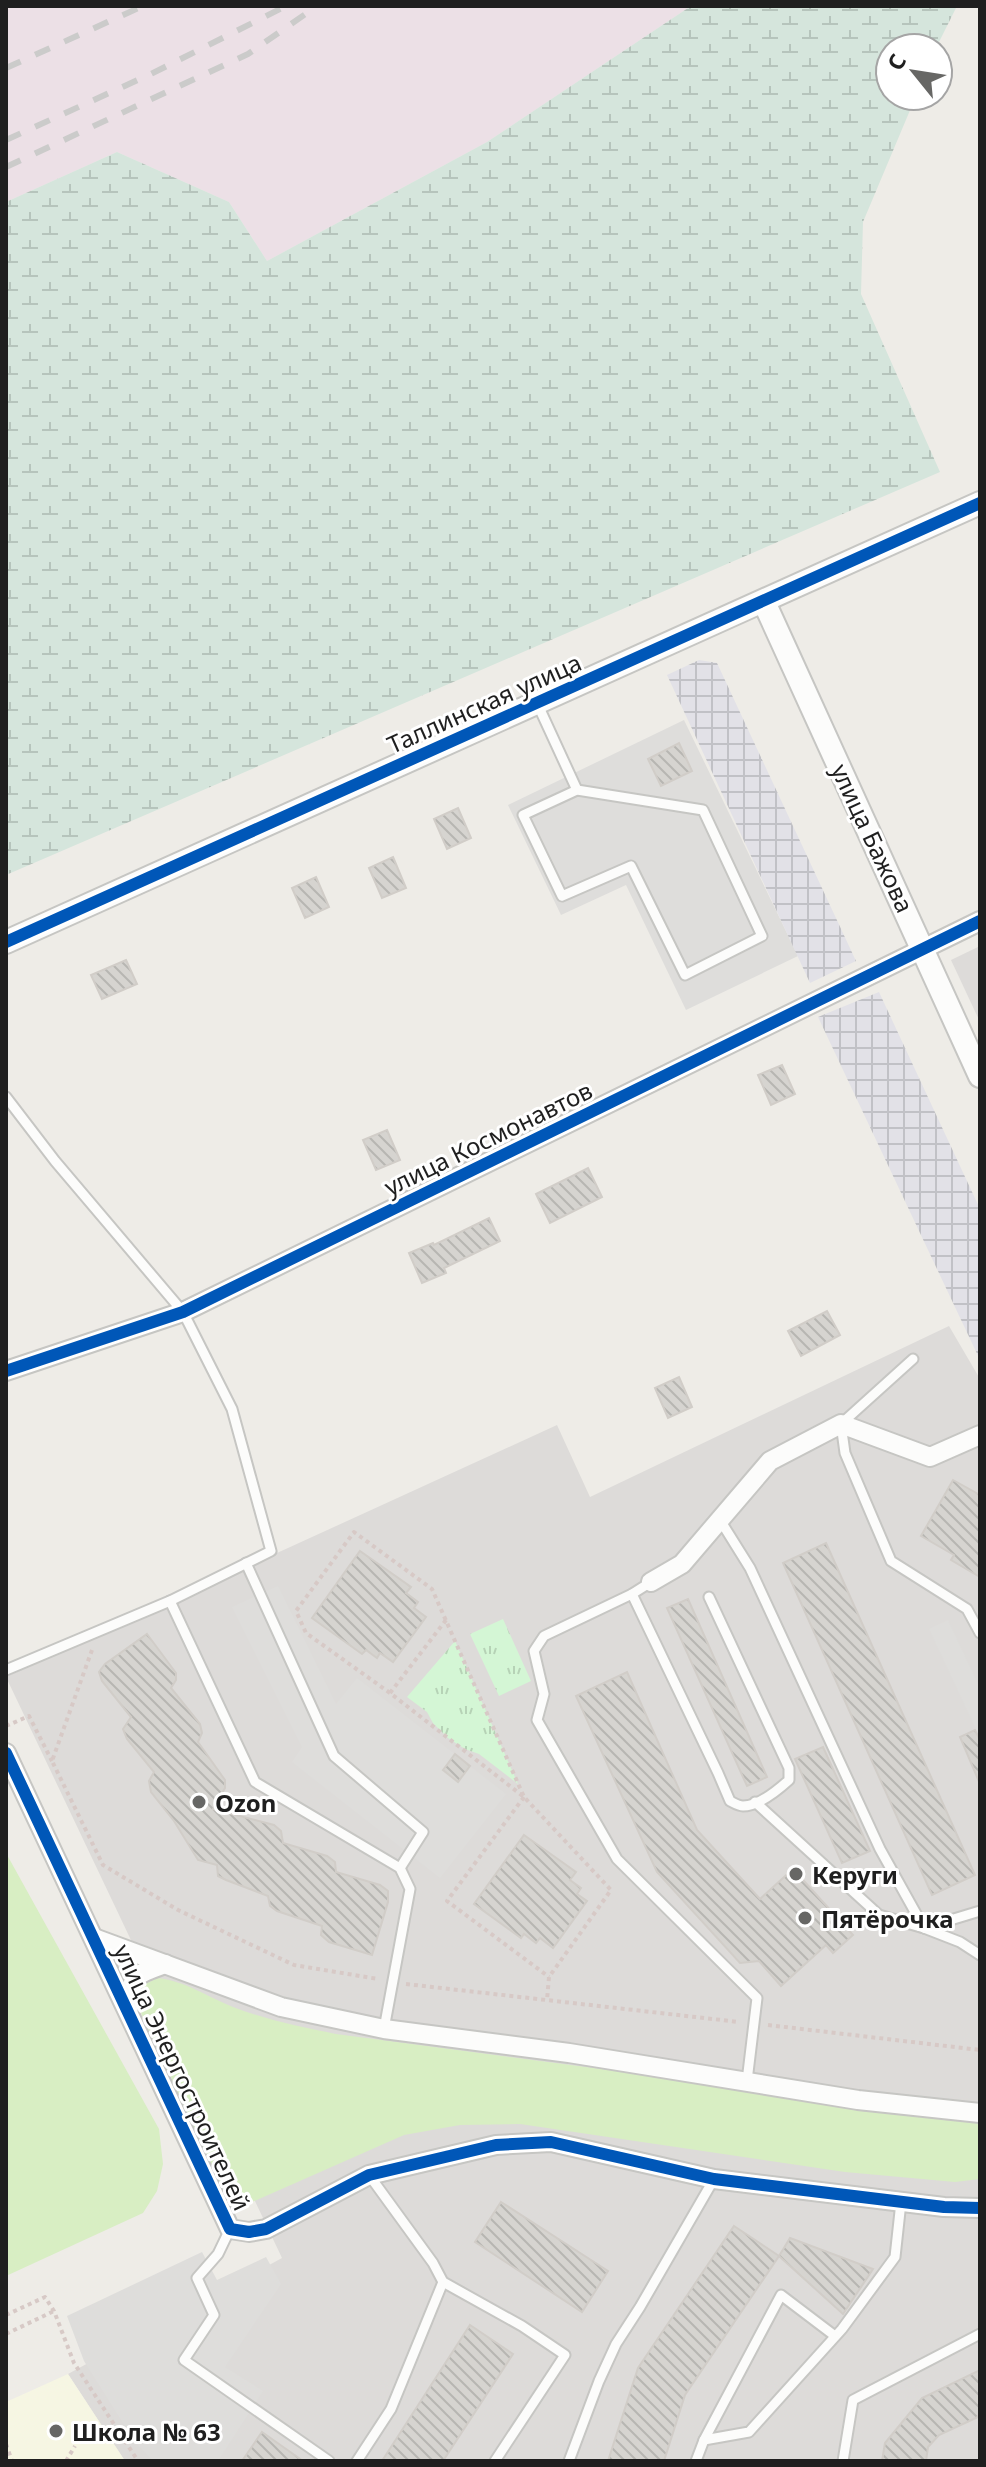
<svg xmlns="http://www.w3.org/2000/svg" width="986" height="2467" font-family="'Noto Sans',sans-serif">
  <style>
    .residential { fill: #dddbd9 }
    .education { fill: #f6f6e3 }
    .railway { fill: #ece0e6 }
    .grass { fill: #d8eec3 }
    .wetland { fill: url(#wetland-marsh) }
    .park { fill: url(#park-tufts) }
    .parking { fill: #dedddb }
    .plaza { fill: url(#plaza-grid) }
    .building { fill: url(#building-back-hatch); stroke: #d1cdc8; stroke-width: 2 }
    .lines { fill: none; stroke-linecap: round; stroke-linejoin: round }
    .service-casing { stroke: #c6c6c3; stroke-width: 13 }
    .minor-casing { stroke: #c6c6c3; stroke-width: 22 }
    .tertiary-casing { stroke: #c6c6c3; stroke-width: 26 }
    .path { stroke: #d7c9c6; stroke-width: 4; stroke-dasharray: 4 4; stroke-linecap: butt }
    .service { stroke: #fcfcfb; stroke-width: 9 }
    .minor { stroke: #fcfcfb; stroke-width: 18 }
    .tertiary { stroke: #fcfcfb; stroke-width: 22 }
    .rail { stroke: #cbcbca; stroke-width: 6; stroke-dasharray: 16 16; stroke-linecap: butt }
    .cycleway-casing { stroke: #fff; stroke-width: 17 }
    .cycleway { stroke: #0057b8; stroke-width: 12 }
    .poi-dot { fill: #676765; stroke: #fff; stroke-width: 3 }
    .labels { text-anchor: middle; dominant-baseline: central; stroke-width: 6; stroke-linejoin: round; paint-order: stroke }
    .street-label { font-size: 24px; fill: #1f1f1f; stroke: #fff }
    .poi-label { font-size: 24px; font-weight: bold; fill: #1f1f1f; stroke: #fff; text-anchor: start }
  </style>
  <defs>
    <pattern id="wetland-marsh" width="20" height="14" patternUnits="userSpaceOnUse" patternTransform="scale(2)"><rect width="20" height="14" fill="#d5e5dc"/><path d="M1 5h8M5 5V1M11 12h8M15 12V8" fill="none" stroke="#b6c4bc"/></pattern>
    <pattern id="park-tufts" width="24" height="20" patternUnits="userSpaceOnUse" patternTransform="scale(2)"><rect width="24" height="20" fill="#d4f6d5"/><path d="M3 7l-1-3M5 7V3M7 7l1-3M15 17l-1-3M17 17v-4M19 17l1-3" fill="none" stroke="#b6d2b6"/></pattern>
    <pattern id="plaza-grid" width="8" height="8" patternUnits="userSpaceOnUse" patternTransform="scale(2)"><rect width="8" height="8" fill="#e2e1e7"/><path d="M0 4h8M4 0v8" fill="none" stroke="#c1c1c6"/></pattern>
    <pattern id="building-back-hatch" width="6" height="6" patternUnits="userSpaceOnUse" patternTransform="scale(2)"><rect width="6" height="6" fill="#d6d4d0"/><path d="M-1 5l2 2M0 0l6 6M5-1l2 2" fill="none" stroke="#b7b6b2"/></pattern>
  </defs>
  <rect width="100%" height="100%" fill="#eeece7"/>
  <g class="residential">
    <path d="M980,946v76l-29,-62z"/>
    <path d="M949,1326l31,53v1082h-855l-57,-87 214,-116 -276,-581 551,-252 33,72z"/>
  </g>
  <path class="education" d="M68,2374l57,87h-119v-59z"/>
  <path class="railway" d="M6,6h685l-204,136 -220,119 -38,-59 -112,-50 -111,50z"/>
  <g class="grass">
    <path d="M6,1853l153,276 4,35 -6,27 -14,22 -137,63z"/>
    <path d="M158,1978c27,3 50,19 75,29 34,13 68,20 103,27l644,85v60l-25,3 -110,-10 -325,-48 -60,1 -56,10 -154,68 -12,-1 -13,-9 -84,-180 -5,-17 9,-12z"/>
  </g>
  <path class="wetland" d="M691,6h266l-21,42h-46v48h26l-53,126 -2,72 79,178 -934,403v-673l111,-50 112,50 38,59 220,-119z"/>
  <g class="park">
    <path d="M503,1619l28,62 -32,15 -29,-62z"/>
    <path d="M455,1641l63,143 -39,-30 -14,-5 -17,-11 -15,-15 -6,-11 -20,-15z"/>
  </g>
  <g class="parking">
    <path d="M684,720l114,236 -112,54 -60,-125 -65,30 -53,-110z"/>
    <path d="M278,1586l58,118 21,-26 149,116 -66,84 -148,-116 10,-15 -70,-140z"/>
    <path d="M948,1620l32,68v50l-51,-109z"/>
    <path d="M202,2252l15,28 49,-23 15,27 -56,83 38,24 -45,70h-65l-18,-19 -51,-81 -17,-45z"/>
  </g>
  <g class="plaza">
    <path d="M699,660l18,3 139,298 -46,22 -143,-308z"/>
    <path d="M879,992l101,217v151l-162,-343z"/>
  </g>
  <g class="building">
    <path d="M679,743l13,28 -31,15 -13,-27z"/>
    <path d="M458,808l13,30 -24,11 -13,-30z"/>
    <path d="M393,857l13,31 -24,10 -13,-30z"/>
    <path d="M316,877l13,30 -24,11 -13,-30z"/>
    <path d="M126,960l11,24 -35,15 -11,-24z"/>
    <path d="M782,1065l13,29 -24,11 -13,-30z"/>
    <path d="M387,1130l13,30 -24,10 -13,-30z"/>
    <path d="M588,1168l14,29 -52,26 -14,-29z"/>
    <path d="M489,1218l11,23 -56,27 2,5 -24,10 -13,-30 24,-10 1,2z"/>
    <path d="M827,1311l13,24 -39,21 -13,-25z"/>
    <path d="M679,1377l13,30 -24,11 -13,-30z"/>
    <path d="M953,1480l27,15v82l-29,-17 3,-5 -33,-19z"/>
    <path d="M826,1543l149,332 -43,20 -149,-332z"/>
    <path d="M360,1551l51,36 -5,6 12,9 -4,6 12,9 -33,45 -13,-9 -3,5 -11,-8 -4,4 -50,-36z"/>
    <path d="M688,1599l79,178 -20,9 -80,-178z"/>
    <path d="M147,1634l29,39v7l-5,8 29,36 2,9 -4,9 27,38v8l-12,21 61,16 7,6 2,12 44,13 8,6 1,10 44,13 8,6v11l-16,53 -43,-13 -8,-7 1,-9 -45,-15 -7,-5 -2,-10 -42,-16 -8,-4 -1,-11 -19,-5 -24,-39 -23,-29 -2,-11 5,-9 -27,-33 -4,-10 8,-12 -29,-36 -3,-9 6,-8z"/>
    <path d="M627,1672l70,158 63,69 33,-30 60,66 -20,18 -7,-8 -45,41 -22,-25 -19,2 -83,-91 -81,-176z"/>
    <path d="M975,1730l5,10v44l-20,-47z"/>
    <path d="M823,1747l47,104 -28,12 -47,-104z"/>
    <path d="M455,1754l15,12 -12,16 -15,-12z"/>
    <path d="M524,1835l52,37 -6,8 11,8 -4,6 10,7 -34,47 -13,-10 -4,5 -12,-9 -3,4 -47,-34z"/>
    <path d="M501,2202l107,69 -26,41 -107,-70z"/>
    <path d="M734,2226l45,30 -94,139 -21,66h-56l30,-93z"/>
    <path d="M790,2238l83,31 -30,45 -64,-58z"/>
    <path d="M470,2325l43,29 -70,107h-61z"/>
    <path d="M980,2370v46l-41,19 -11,12 -2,14h-44l3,-18 37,-45z"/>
    <path d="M262,2432l41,29h-61z"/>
  </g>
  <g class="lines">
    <g class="service-casing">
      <g id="service">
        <path d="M537,703l40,87"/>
        <path d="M577,790l126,20 59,126 -77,39 -54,-109 -69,30 -39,-81z"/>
        <path d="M6,1097l49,64 128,151 49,97 39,142 -101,50 -164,69"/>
        <path d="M913,1359l-72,65 4,29 46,108 76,48 13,24"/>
        <path d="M720,1520l30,48 130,281 44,79"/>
        <path d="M246,1563l88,193 89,76 -23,36"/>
        <path d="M651,1582l-19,12 -88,42 -10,15 10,43 -7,26 80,139 140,139 -10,83"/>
        <path d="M632,1594l86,179 12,28c4,2 8,5 13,5 15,0 35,-16 46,-26v-12l-80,-171"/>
        <path d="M170,1601l85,181 145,86 10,21 -26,140"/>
        <path d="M755,1802l124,113 45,13"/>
        <path d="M980,1911l-56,17 36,14 20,13"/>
        <path d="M369,2175l64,88 10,19 79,44 43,29 -70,106"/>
        <path d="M230,2229l-12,25 -21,24 17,37 -30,45 145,101"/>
        <path d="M704,2440l45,-8 93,-103 53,-72 6,-55"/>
        <path d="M357,2461l34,-52 52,-127"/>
        <path d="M569,2461l30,-80 17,-37 24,-37 74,-128"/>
        <path d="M696,2461l8,-21 77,-145 54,41"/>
        <path d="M843,2461l10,-61 127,-66"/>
      </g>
    </g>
    <g class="minor-casing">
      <g id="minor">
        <path d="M6,1371l177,-59 797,-391"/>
        <path d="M651,1582l31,-18 88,-103 71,-37 89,33 50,-22"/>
        <path d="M6,1753l224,476 19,3 17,-3 103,-54 127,-30 55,-3 163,37 230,28 36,1"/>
        <path d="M94,1938l187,69 103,22 185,24 289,47 122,13"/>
        <path d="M129,2008c2,-33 5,-33 36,-44"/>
      </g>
    </g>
    <g class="tertiary-casing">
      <g id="tertiary">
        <path d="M764,602l216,474"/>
        <path d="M6,942l974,-439"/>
      </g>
    </g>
    <g class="path">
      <path d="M446,1620l-56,73 134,104 87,93 -62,87 -2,23"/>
      <path d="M92,1650l-40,111 51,104 75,45 116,55 84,14"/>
      <path d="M390,1693l-84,-60 -10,-22 58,-79 78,57 92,208"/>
      <path d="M6,1726l23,-10 23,45"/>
      <path d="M524,1797l-77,104 102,76"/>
      <path d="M406,1984l333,38"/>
      <path d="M768,2025l212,25"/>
      <path d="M6,2315l39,-18 9,14 20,52 64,98"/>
      <path d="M6,2334l48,-23"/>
      <path d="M6,2444l6,17"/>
      <path d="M66,2461l9,-15"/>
    </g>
    <use href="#service" class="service"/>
    <use href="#minor" class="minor"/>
    <use href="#tertiary" class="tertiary"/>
    <g class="rail">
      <path d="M6,68l137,-62"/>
      <path d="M6,140l145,-66 135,-68"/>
      <path d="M6,167l242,-113 69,-48"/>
    </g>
    <g class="cycleway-casing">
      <g id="cycleway">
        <path d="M6,942l974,-439"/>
        <path d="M6,1371l177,-59 797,-391"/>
        <path d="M6,1753l224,476 19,3 17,-3 103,-54 127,-30 55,-3 163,37 230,28 36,1"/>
      </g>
    </g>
    <use href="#cycleway" class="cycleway"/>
  </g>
  <g class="poi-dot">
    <circle cx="199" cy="1802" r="8"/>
    <circle cx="796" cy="1874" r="8"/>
    <circle cx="805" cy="1918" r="8"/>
    <circle cx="56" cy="2431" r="8"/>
  </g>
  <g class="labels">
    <g class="street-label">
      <text transform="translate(484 703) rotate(-24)">Таллинская улица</text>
      <text transform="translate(873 838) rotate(65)">улица Бажова</text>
      <text transform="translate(488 1138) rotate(-26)">улица Космонавтов</text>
      <text transform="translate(183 2077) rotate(65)">улица Энергостроителей</text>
    </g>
    <g class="poi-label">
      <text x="215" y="1802">Ozon</text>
      <text x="812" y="1874">Керуги</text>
      <text x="821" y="1918">Пятёрочка</text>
      <text x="72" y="2431">Школа № 63</text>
    </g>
  </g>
  <rect width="986" height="2467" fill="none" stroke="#1f1f1f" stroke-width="16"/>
  <g transform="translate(914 72) rotate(300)"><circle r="38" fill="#ffffff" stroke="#a5a5a5" stroke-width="2"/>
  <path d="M0-6L14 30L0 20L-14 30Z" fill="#676765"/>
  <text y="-12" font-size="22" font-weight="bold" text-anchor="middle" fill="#1f1f1f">С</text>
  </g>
</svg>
